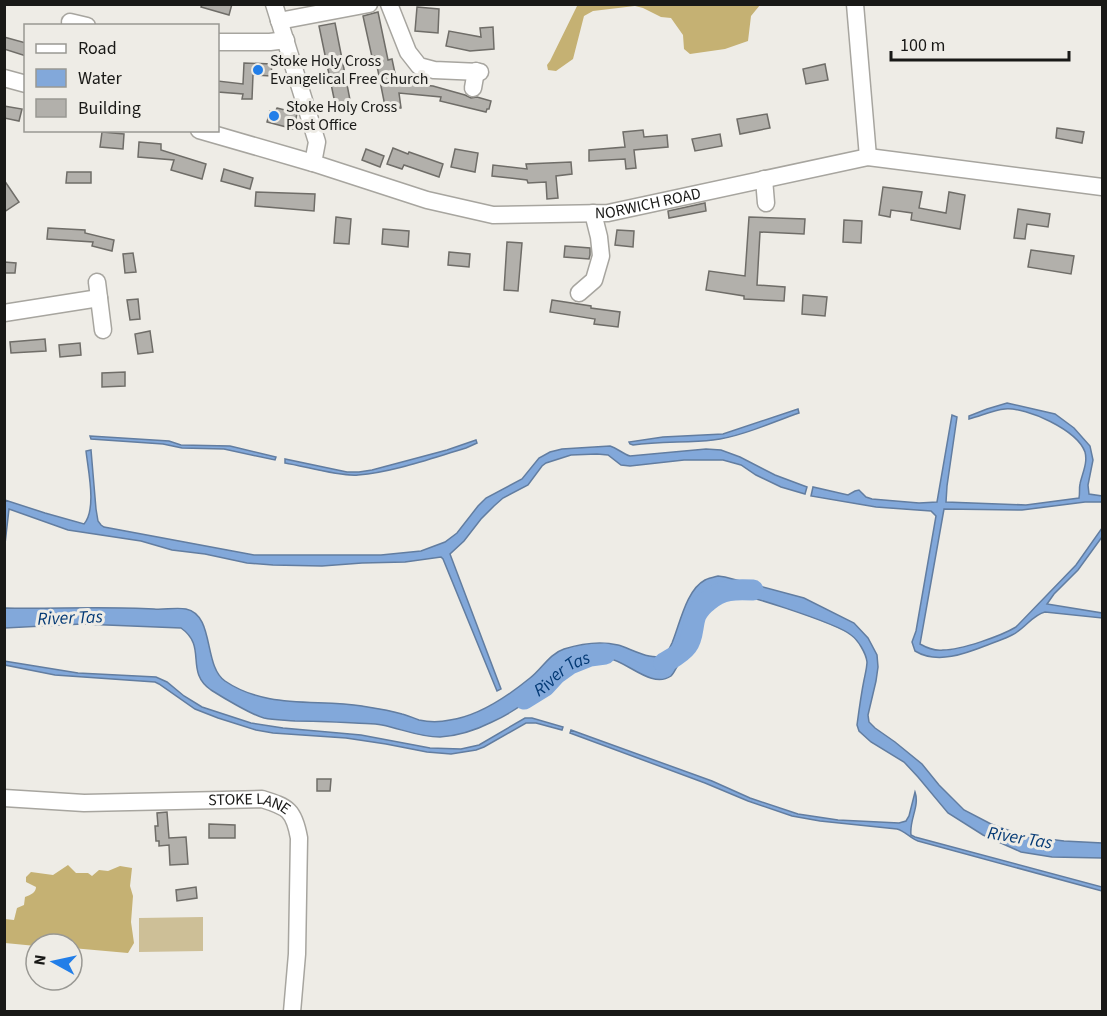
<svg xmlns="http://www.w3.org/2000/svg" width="1107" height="1016" font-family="'Source Sans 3',sans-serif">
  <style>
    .green { fill: #cdbf97 }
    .forest { fill: #c5b173 }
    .water { fill: #82a8da; stroke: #627da0; stroke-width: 1.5 }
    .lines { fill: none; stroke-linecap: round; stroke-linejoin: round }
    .river { stroke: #82a8da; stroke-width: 21 }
    .building { fill: #b2b0ab; stroke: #6f6d68; stroke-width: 1.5 }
    .minor-casing { stroke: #a7a59f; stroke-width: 19 }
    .minor { stroke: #fff; stroke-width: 16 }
    .poi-dot { fill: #227ee8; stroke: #eeece6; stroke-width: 2 }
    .labels { text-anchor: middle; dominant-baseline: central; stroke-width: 6; stroke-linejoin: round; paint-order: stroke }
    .poi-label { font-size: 16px; fill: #191917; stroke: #eeece6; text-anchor: start }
    .street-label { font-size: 16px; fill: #191917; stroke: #eeece6 }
    .water-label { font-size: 18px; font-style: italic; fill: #043a75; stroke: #eeece6 }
  </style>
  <rect width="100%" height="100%" fill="#eeece6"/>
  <path class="green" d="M203,917v34l-64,1v-34z"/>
  <g class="forest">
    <path d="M578,4h182v1l-9,11 -3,25 -23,8 -35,5 -6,-5 -1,-14 -12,-17 -10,-1 -18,-9 -8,-2 -42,5 -9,5 -11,43 -17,12 -8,-1 -1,-5 3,-4z"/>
    <path d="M68,865l8,8h12l4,3 7,-6 9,1 12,-5 12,2 -2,18 3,10 -2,26 3,21 -6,10 -56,-5v-4h-36v2l-31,-3v-24l9,1 3,-12 7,-3 1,-8c5,-2 11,-4 11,-10l-10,-5v-5l5,-5 22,3z"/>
  </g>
  <g class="water">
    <path d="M1007,403l48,11 19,14 16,18 3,14 -5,25 1,9 13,2v6h-17l-63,8 -78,-1 -24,135c7,4 15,7 23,6 18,0 58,-14 73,-23l60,-62 26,-37v9l-24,33 -24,24 -7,10 55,9v5l-57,-6c-13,3 -20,17 -33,23 -7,4 -15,6 -22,9 -23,9 -52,21 -75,7l-3,-9 4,-11 20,-115 -5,-5 -55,-4 -65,-11 2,-9 35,8 7,-4 4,-1 7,7 6,2 47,4 18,-1 15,-87 5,2 -10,69 -1,16 80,3 53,-7c1,-4 0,-10 1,-14 2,-10 8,-21 5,-32 -8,-22 -58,-45 -80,-43 -12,1 -24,7 -36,10v-3l18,-7z"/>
    <path d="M798,409l1,4c-26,9 -59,24 -86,27 -26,3 -53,1 -80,5l-3,-1 -1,-2 34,-5 60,-3z"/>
    <path d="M90,436l79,5 12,4 49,1 46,11 -1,3 -51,-11 -42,-1 -19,-4 -72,-5z"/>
    <path d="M476,440l1,3 -11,5c-34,10 -72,24 -108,27 -18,2 -54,-9 -73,-12v-4l62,13h12l13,-2 75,-20z"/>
    <path d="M610,446c7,2 13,8 20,10l76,-7 15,1 19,7 35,18 32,12 -2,7 -24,-7 -25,-12 -15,-10 -18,-5h-39l-54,6 -9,-1 -13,-10 -11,-1 -26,1 -25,8 -4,3 -14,19 -25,13 -9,8 -13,13 -17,22 -14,13 51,135 -4,2 -54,-132 -2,-2 -36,5 -43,1 -40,3 -49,-1 -26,-2 -42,-9 -33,-4 -31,-9 -73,-11 -59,-21 -4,35v-44l40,13 39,11c13,-15 4,-54 2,-73l5,-1 5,59 2,12 3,4 3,2 150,28h127l40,-4 24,-9 12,-9 21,-27 8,-8 36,-19 17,-21 11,-6 12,-3z"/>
    <path d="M718,576l7,1 79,21 50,25 14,15 9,17 1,12 -2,14 -8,34 1,7 6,6 20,14 27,22 17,21 25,25 27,14 33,12 40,5 38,2v15l-50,-1 -31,-5 -38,-17 -35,-22 -30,-36 -14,-15 -33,-20 -12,-11 -2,-6c2,-15 4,-30 7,-45 1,-5 3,-13 3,-18 -1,-9 -9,-22 -16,-27 -13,-11 -117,-46 -134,-44 -19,2 -20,30 -26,44 -3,10 -8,20 -13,30 -2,3 -4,8 -7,11 -19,13 -43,-14 -63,-18 -11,-2 -26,0 -36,4 -14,6 -20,18 -30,27 -15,13 -32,25 -50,33 -16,8 -34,14 -52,15 -21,0 -38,-8 -58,-12 -9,-2 -18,-1 -27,-2 -20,-1 -40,-2 -60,-2 -10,-1 -21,-1 -31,-3 -12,-3 -42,-21 -53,-28 -27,-19 -3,-43 -30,-62l-99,-4 -77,4v-20c49,1 99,-2 149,1 10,1 22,-2 32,0 29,6 17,57 39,72 41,28 90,18 137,25 13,2 27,4 40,8 5,1 11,4 17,6 9,2 22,2 31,0 29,-4 58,-24 80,-42 12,-9 19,-24 34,-29 16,-5 37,-8 54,-4 12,3 36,18 47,9 3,-2 5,-7 7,-11 8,-19 14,-53 33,-63 4,-2 9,-3 13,-4z"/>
    <path d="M4,661l74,12 78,4 11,5 17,14 18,11 49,16 32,5 78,7 69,13 31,1 18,-4 46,-27h7l31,9 -1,3 -26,-7h-10l-42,24 -8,3 -25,4 -24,-2 -41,-8 -40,-6 -73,-5 -17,-3 -38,-12 -23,-9 -36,-25 -4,-2 -100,-7 -50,-10z"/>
    <path d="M571,730l141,51 38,17 48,16 40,6 61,3 7,-2 3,-5 6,-24c5,14 -6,28 -4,43l4,2 187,50v4l-184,-50c-8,-3 -13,-10 -21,-12l-77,-8 -28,-5 -44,-15 -43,-18 -135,-50z"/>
  </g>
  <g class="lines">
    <g class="river">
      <path d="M664,663c8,-5 17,-9 23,-17 7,-9 5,-21 9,-31 3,-6 8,-11 12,-14 14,-12 27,-12 45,-11"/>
      <path id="s1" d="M524,699l21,-13 11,-12 14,-10 20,-8 15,-2"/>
    </g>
  </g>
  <g class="building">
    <path d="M202,4h30l-3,11 -28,-8z"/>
    <path d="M417,7l22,2 -1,24 -23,-2z"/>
    <path d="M378,12l10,48 4,-1 5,24 36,3 32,9 6,3 6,-1 14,4 -2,8h-2l-1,3 -46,-11 1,-4 -42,-4 2,15 -15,3 -11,-55 -3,1 -9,-41z"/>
    <path d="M335,23l16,82 -15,3 -17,-82z"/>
    <path d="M493,27l1,22 -24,2 -24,-5 3,-15 32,6 -1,-9z"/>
    <path d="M4,37l22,6v13l-22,-7z"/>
    <path d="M244,63l28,1 -1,12 -18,-1 -1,24h-10l1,-5 -25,-2v-11l25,3z"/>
    <path d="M825,64l3,16 -22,4 -3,-15z"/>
    <path d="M4,106l18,3 -3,12 -15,-3z"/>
    <path d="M277,108l20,5 -3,16 -27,-7 3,-11 5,1z"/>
    <path d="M767,114l3,14 -30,6 -3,-15z"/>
    <path d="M1057,128l27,4 -2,11 -26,-5z"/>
    <path d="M643,130l1,7 23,-2 1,12 -34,3 2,18 -10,1 -1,-10 -36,2v-11l36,-3 -2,-15z"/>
    <path d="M102,132l22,2 -1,15 -23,-2z"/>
    <path d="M720,134l2,12 -27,5 -3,-12z"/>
    <path d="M139,142l22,2v6l45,14 -4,15 -31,-9 3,-10 -36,-3z"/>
    <path d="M393,148l15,6 1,-2 34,12 -4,13 -35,-12 -2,4 -15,-5z"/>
    <path d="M366,149l18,7 -4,11 -18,-7z"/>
    <path d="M455,149l23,4 -3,19 -24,-5z"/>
    <path d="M571,162l1,12 -16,2 2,22 -11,1 -1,-17 -18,1 -1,-3 -35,-4 1,-11 34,4 -1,-5z"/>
    <path d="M224,169l29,9 -3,11 -29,-8z"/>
    <path d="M67,172h24v11h-25z"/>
    <path d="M4,180l15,22 -15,10z"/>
    <path d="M883,187l39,5 -3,16 27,5 3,-21 16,3 -5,34 -49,-9 1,-7 -21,-3 -1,7 -11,-2z"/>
    <path d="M256,192l59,2 -1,17 -59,-5z"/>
    <path d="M705,203l1,8 -37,7 -1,-7z"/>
    <path d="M1018,209l32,5 -2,13 -21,-3 -2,15 -11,-1z"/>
    <path d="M336,217l15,2 -2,25 -15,-1z"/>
    <path d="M749,217l56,2 -1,15 -44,-2 -3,53 28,2 -1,14 -40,-2v-3l-38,-6 3,-19 36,5z"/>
    <path d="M844,220l18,1 -1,22 -18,-1z"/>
    <path d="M48,228l37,2v3l29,7 -2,11 -20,-5 1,-4 -46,-3z"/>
    <path d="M383,229l26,2 -1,16 -26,-3z"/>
    <path d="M617,230l17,1 -1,16 -18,-2z"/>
    <path d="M507,242l15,1 -4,48 -14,-1z"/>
    <path d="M565,246l25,2v7l-1,4 -25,-2z"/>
    <path d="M1031,250l43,6 -3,18 -43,-7z"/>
    <path d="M449,252l21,2 -1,13 -21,-2z"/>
    <path d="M133,253l3,19 -11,1 -2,-19z"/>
    <path d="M4,262l12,1 -1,10h-11z"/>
    <path d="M803,295l24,2 -2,19 -23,-2z"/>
    <path d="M138,299l2,20 -10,1 -3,-20z"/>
    <path d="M552,300l39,6v2l29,4 -2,15 -24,-3 1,-5 -45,-7z"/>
    <path d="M150,331l3,21 -15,2 -3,-20z"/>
    <path d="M45,339l1,12 -35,2 -1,-11z"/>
    <path d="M80,343l1,12 -21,2 -1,-12z"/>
    <path d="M125,372v14l-23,1v-14z"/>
    <path d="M317,779h14l-1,12h-13z"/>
    <path d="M167,812l2,26 17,-1 2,27 -18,1 -1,-20 -10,1v-5h-3l-1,-15h3l-1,-13z"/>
    <path d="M209,824l26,1v13h-26z"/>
    <path d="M196,887l1,11 -20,3 -1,-11z"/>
  </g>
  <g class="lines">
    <g class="minor-casing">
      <g id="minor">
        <path d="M274,4l43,138 -4,21"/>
        <path d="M389,4l19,48 11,14 15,4 46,2"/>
        <path d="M855,4l13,153"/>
        <path d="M279,21l90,-17"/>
        <path d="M70,22l17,4"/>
        <path d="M218,42h52l16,-2"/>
        <path d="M4,78l22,6"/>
        <path d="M473,88l3,-17"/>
        <path id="s2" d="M199,130l114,33 114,37 66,15 115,-2 260,-56 234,30"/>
        <path d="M764,179l2,24"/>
        <path d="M97,282l6,48"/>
        <path d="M579,293l15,-13 7,-24 -2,-19 -6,-24"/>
        <path d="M4,313l95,-15"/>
        <path id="s3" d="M4,798l80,5 178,-4c26,8 32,11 37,39l-2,116 -5,58"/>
      </g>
    </g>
    <use href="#minor" class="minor"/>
  </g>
  <g class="poi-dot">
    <circle cx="258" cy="70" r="6"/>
    <circle cx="274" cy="116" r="6"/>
  </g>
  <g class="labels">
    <g class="poi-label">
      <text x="270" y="61">Stoke Holy Cross<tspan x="270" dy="18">Evangelical Free Church</tspan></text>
      <text x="286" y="107">Stoke Holy Cross<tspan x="286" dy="18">Post Office</tspan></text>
    </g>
    <g class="street-label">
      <text stroke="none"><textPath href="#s2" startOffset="462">NORWICH ROAD</textPath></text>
      <text stroke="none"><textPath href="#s3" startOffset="246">STOKE LANE</textPath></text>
    </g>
    <g class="water-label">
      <text transform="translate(70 618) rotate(-2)">River Tas</text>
      <text stroke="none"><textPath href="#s1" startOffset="46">River Tas</textPath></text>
      <text transform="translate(1020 838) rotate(9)">River Tas</text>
    </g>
  </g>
  <rect width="1107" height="1016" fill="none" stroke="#191917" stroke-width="12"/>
  <rect x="24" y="24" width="195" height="108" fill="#eeece6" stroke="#999893" stroke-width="1.5"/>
  <rect x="36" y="44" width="30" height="9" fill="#ffffff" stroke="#999893" stroke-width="1.5"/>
  <text x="78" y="54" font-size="18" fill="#191917">Road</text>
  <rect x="36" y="69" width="30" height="18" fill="#82a8da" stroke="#999893" stroke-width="1.5"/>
  <text x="78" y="84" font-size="18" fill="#191917">Water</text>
  <rect x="36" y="99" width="30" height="18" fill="#b2b0ab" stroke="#999893" stroke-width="1.5"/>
  <text x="78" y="114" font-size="18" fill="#191917">Building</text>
  <g transform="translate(54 962) rotate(278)"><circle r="28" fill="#eeece6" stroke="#999893" stroke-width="1.5"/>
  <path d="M0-4.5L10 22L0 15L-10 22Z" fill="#227ee8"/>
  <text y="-9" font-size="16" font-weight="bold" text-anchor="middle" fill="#191917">N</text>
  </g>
  <path d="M891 51v9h178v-9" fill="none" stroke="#191917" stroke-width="3"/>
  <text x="900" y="51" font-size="18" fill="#191917" stroke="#eeece6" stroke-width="4.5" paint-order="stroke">100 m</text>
</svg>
